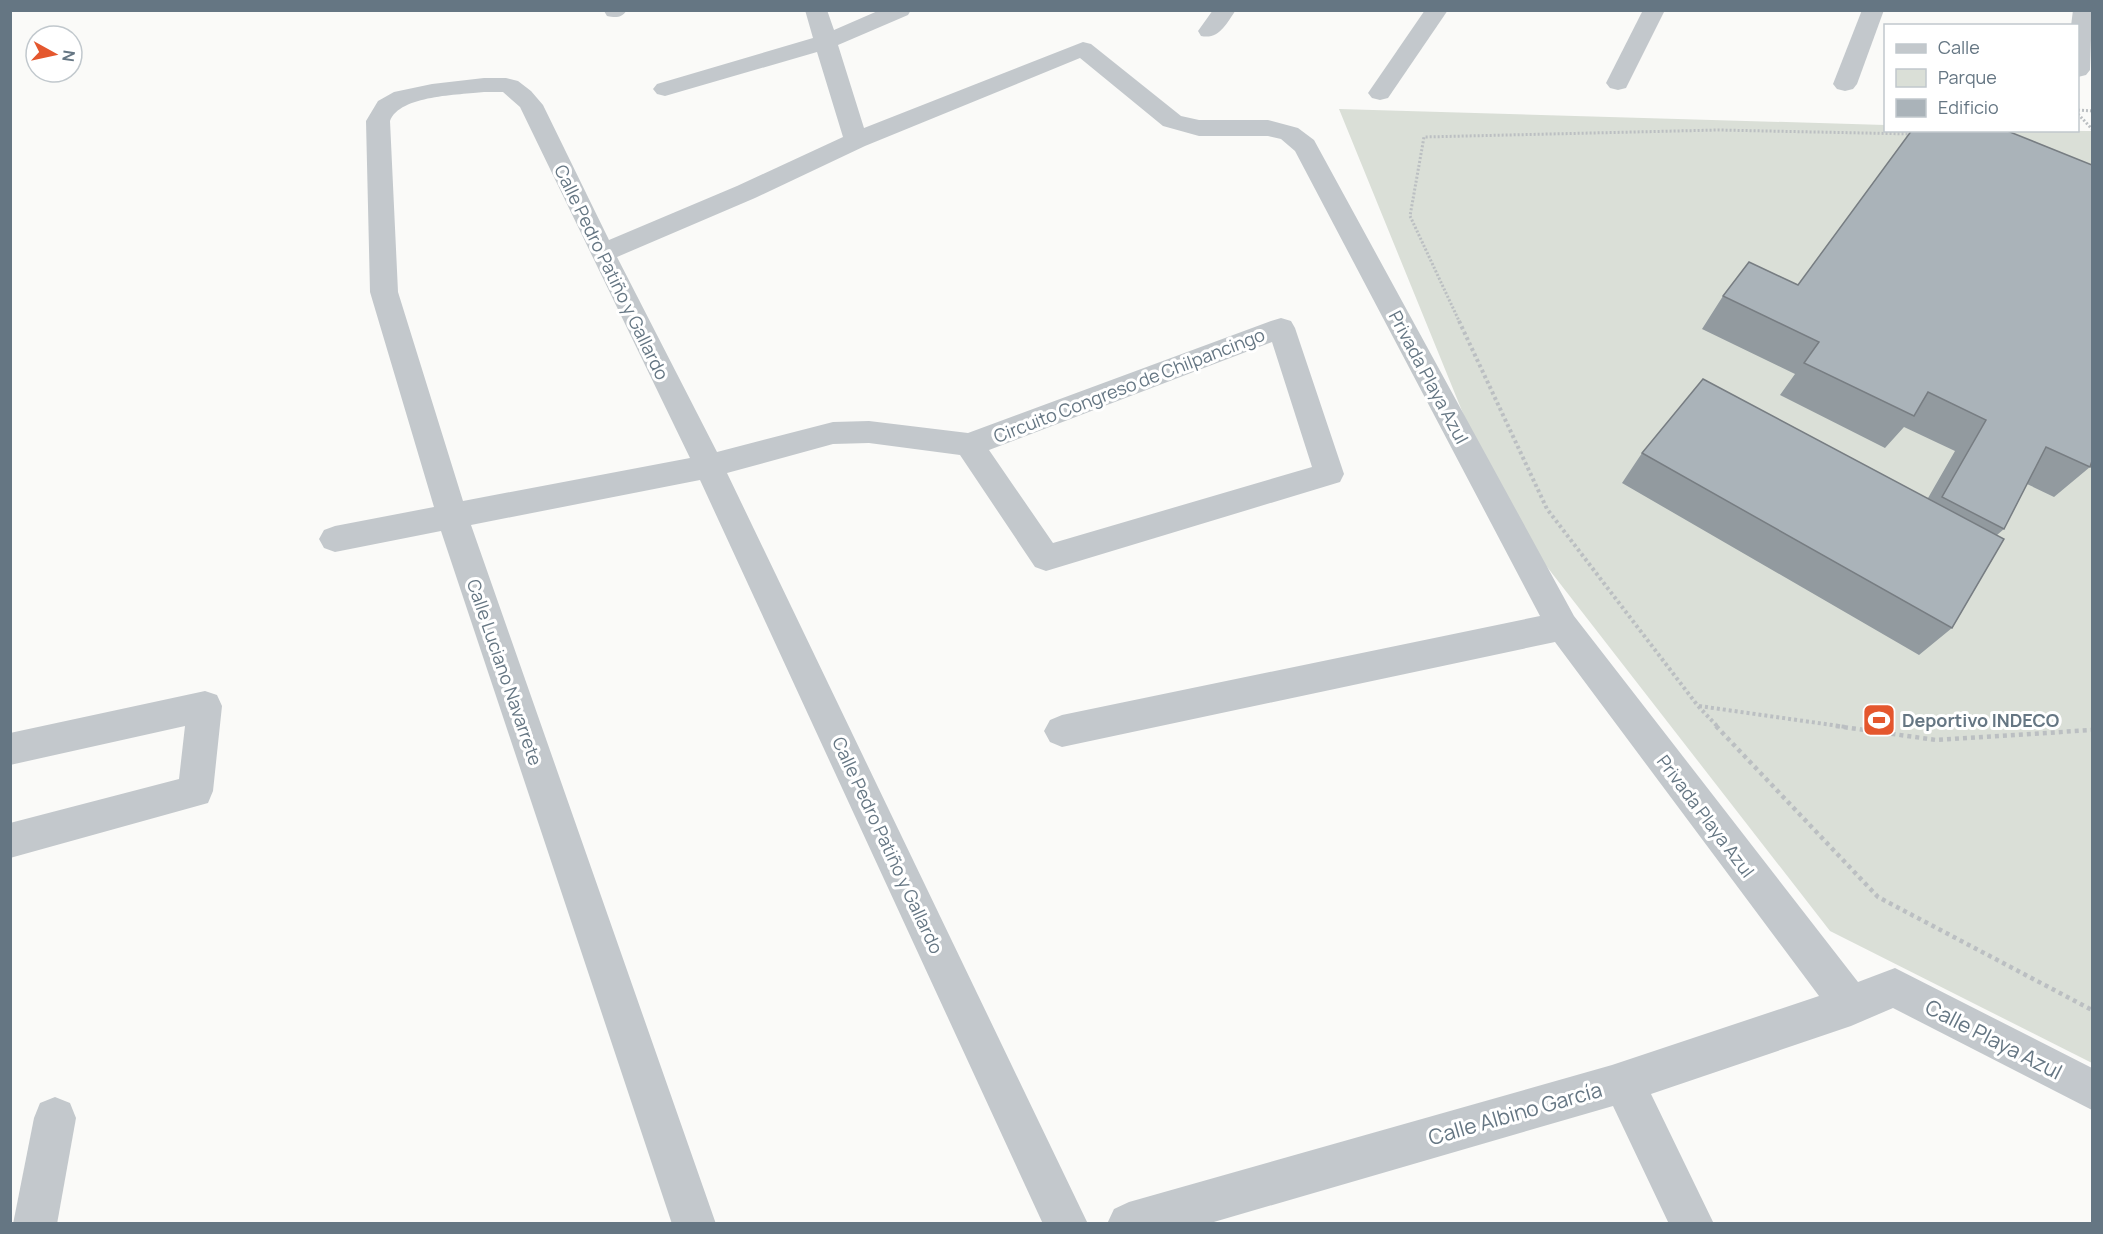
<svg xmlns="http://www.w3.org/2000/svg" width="2103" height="1234" font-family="Manrope,sans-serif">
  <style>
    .green { fill: #dadfd7 }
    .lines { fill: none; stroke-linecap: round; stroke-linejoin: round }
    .path-far2 { stroke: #bbbfc2; stroke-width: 3; stroke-dasharray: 2 2; stroke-linecap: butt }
    .path-far1 { stroke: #bbbfc2; stroke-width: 4; stroke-dasharray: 3 3; stroke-linecap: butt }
    .path { stroke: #bbbfc2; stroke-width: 4.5; stroke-dasharray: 4 4; stroke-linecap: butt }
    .minor { fill: #c3c8cc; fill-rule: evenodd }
    .wall { fill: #929a9f }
    .building { fill: #aab3b9; stroke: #777d82; stroke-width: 1.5 }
    .labels { text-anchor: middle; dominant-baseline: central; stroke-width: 6; stroke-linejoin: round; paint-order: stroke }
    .street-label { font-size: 18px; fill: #657683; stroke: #fff }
    .poi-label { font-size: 18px; font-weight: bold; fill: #657683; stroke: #fff; text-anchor: start }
    .near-street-label { font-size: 21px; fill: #657683; stroke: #fff }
  </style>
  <rect width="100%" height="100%" fill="#fafaf8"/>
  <path class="green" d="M1339,109l546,16 1,5 206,1v932l-262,-132 -328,-422z"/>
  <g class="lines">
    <g class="path-far2">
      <path d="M2078,110l14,1"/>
      <path d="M2078,114l14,15"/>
      <path d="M1460,323l-50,-107 14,-79 294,-7 195,4"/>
    </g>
    <g class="path-far1">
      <path d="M1459,321l88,188 151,197 20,21"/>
      <path d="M1699,706l147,21"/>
    </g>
    <g class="path">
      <path d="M1716,726l162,171 214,113"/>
      <path d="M1836,726l100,14 156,-10"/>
    </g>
    <g class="minor">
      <path d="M627,10c-5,8 -11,8 -20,6l-3,-5z"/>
      <path d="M805,10h22l7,20 46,-20h31l-3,5 -70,30 26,83 219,-86 8,2 90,72 18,4h69l30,8 16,12 260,476 284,366 37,-14 197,100v42l-199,-102 -42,18 -200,68 63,130h-45l-56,-118 -406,118h-100l7,-15 15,-7 483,-137 207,-69 -264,-354 -493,105 -12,-5 -6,-11 6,-11 12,-5 478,-99 -245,-465 -14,-12 -13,-3h-69l-36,-10 -83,-68 -215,88 -110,52 -138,59 100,195 116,-30 36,-1 99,12 303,-112 10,-3 10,3 4,7 49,146 -4,8 -294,89 -11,-4 -75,-112 -91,-12 -36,1 -106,29 361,751h-45l-343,-744 -229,45 245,699h-44l-231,-693 -106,21 -11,-4 -5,-9 5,-9 11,-4 99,-19 -64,-215 -4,-171 12,-20 16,-9 38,-8 52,-6h22l12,3 13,10 12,14 66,135 128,-54 106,-49 -26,-85 -152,44 -8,-2 -4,-5 4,-5 156,-46zM484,92h19l17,15 170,351 -227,43 -65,-209 -8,-171c10,-26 69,-26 94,-29zM1272,342l40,125 -259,76 -64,-93z"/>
      <path d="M1213,10h23c-10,14 -17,30 -35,26l-3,-5z"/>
      <path d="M1425,10h23l-60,88 -8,2 -8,-2 -4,-5z"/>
      <path d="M1643,10h22l-39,78 -8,2 -8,-2 -4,-5z"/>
      <path d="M1862,10h22l-27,74 -4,5 -8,2 -8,-2 -4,-5z"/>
      <path d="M2073,10h19l-2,60 -4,5 -8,2v-51h-7z"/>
      <path d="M205,691l12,4 5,11 -9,85 -5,12 -198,55v-35l169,-44 6,-53 -175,39v-32z"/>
      <path d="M55,1097l15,6 6,15 -19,106h-44l21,-106 6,-15z"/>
    </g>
  </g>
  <path class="wall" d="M1723,296l367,171 -36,30 -27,-13 -23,45 -7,6 -45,93 -33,27 -297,-172 20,-30 286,45 27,-47 -51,-24 -19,21 -105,-53 15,-21 -93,-45z"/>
  <g class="building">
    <path d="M1912,130h93l87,35v296l-2,6 -44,-20 -42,82 -62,-32 44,-77 -58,-28 -14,24 -110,-53 15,-21 -96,-46 26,-34 49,23z"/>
    <path d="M1703,379l301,160 -52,89 -310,-175z"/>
  </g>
  <defs>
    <g id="stadium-square" transform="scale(1.725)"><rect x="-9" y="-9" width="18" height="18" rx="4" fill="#e4572e" stroke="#fff"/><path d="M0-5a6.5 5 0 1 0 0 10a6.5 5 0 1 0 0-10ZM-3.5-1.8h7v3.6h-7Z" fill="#fff"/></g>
  </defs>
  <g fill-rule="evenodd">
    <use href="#stadium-square" x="1879" y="720"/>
  </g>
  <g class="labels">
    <g class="street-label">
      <text transform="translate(612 272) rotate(64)">Calle Pedro Patiño y Gallardo</text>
      <text transform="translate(1429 377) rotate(62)">Privada Playa Azul</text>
      <text transform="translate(1129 385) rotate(-21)">Circuito Congreso de Chilpancingo</text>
      <text transform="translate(505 672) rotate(71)">Calle Luciano Navarrete</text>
      <text transform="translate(1706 816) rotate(53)">Privada Playa Azul</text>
      <text transform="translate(888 845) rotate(65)">Calle Pedro Patiño y Gallardo</text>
    </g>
    <g class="poi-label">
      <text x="1902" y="720">Deportivo INDECO</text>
    </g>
    <g class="near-street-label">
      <text transform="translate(1994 1039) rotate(27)">Calle Playa Azul</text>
      <text transform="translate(1515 1113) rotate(-16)">Calle Albino García</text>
    </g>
  </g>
  <rect width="2103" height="1234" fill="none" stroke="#657683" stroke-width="24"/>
  <rect x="1884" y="24" width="195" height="108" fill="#ffffff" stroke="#c1c8cd" stroke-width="1.5"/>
  <rect x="1896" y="44" width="30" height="9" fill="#c3c8cc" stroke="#c1c8cd" stroke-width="1.5"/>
  <text x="1938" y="54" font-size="18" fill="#657683">Calle</text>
  <rect x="1896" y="69" width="30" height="18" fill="#dadfd7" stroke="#c1c8cd" stroke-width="1.5"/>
  <text x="1938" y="84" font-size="18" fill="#657683">Parque</text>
  <rect x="1896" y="99" width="30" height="18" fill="#aab3b9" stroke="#c1c8cd" stroke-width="1.5"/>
  <text x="1938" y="114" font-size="18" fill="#657683">Edificio</text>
  <g transform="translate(54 54) rotate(98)"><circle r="28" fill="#ffffff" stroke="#c1c8cd" stroke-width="1.5"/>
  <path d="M0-4.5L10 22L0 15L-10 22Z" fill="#e4572e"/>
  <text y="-9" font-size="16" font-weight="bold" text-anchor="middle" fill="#657683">N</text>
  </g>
</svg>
